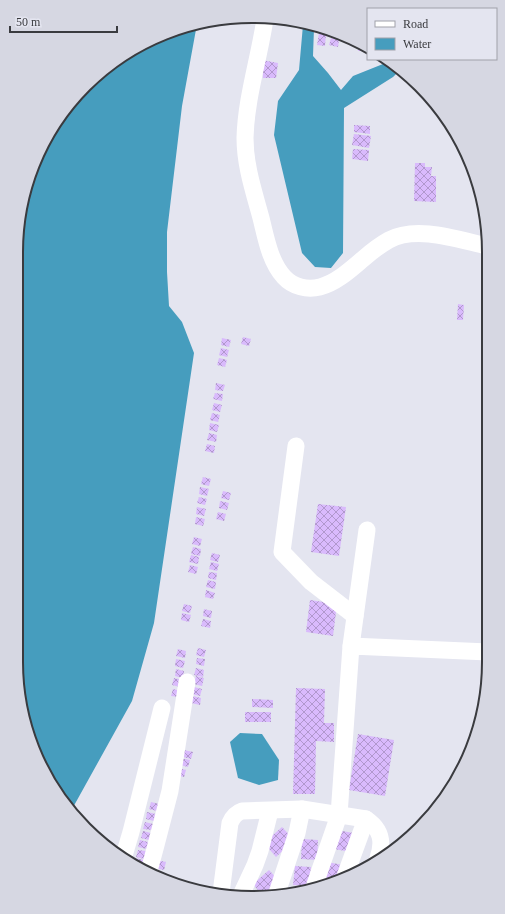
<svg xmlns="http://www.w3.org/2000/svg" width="505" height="914" font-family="'Times New Roman',serif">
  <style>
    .water { fill: #469dbe }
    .building { fill: url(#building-cross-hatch) }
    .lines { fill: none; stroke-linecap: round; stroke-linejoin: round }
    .minor { stroke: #fff; stroke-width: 17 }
    .rim { fill: none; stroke: #3a3b3f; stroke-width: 2 }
  </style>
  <defs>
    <pattern id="building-cross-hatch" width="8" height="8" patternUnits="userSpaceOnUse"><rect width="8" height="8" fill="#d9bafc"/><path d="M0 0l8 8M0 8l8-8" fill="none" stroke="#b198cd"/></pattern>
  </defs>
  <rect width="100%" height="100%" fill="#e4e5f0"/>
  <g class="water">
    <path d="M192,24h5l-15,82 -15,126v40l2,34 13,16 12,31 -40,270 -22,78 -61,110 -6,-6 -37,-68 -12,-76v-424l12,-60 20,-43 61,-69z"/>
    <path d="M303,25l11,3 -1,28 15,17 13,17 12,-14 30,-12 1,-5 16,11 -7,7 -49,31 -1,145 -12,15 -16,-1 -13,-14 -28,-118 4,-34 21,-31z"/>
    <path d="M240,733l22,1 17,26 -1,20 -19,5 -21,-7 -8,-36z"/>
  </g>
  <g class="building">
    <path d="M319,33l7,1 -1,12 -8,-1z"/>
    <path d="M331,38l8,2 -1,7 -9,-2z"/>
    <path d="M360,44l7,2 -1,5h-8z"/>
    <path d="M262,60l16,3 -2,15h-13z"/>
    <path d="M354,125l16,1v8l-16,-2z"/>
    <path d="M354,134l17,2 -2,12 -17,-3z"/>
    <path d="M353,149l16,1 -1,11 -16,-2z"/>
    <path d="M415,163h10v4h7l-1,9h5v26l-22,-1z"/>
    <path d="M458,304l6,1 -1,15h-6z"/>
    <path d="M243,337l8,2 -2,7 -8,-2z"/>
    <path d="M222,338l9,2 -2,7 -8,-2z"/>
    <path d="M221,348l8,2 -2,7 -8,-2z"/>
    <path d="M219,358l8,2 -2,7 -8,-2z"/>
    <path d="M216,383l9,2 -2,6 -8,-1z"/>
    <path d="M215,393l8,1 -1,7 -9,-2z"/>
    <path d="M214,403l8,2 -2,7 -8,-2z"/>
    <path d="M212,413l8,2 -2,7 -8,-2z"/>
    <path d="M210,423l9,2 -2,7 -8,-2z"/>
    <path d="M209,433l8,2 -1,7 -9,-2z"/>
    <path d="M207,444l8,2 -1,7 -9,-2z"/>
    <path d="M203,477l8,2 -2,7 -8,-2z"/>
    <path d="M200,487l9,2 -2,7 -8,-2z"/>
    <path d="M223,491l8,2 -2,7 -8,-2z"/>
    <path d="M199,497l8,2 -2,6 -8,-2z"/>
    <path d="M220,501l9,2 -2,7 -8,-2z"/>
    <path d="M318,504l28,3 -7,49 -28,-4z"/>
    <path d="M197,507l9,2 -2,7 -8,-2z"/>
    <path d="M218,512l8,2 -2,7 -8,-2z"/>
    <path d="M196,517l9,2 -2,7 -8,-2z"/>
    <path d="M194,537l8,2 -2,7 -8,-2z"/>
    <path d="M193,547l8,2 -1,7 -9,-2z"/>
    <path d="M212,553l8,2 -2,7 -8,-2z"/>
    <path d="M191,555l8,2 -1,7 -9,-2z"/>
    <path d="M211,562l8,2 -2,7 -8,-2z"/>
    <path d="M190,565l8,2 -2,7 -8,-2z"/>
    <path d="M209,572l8,1 -1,7 -8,-2z"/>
    <path d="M208,580l8,2 -1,7 -9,-2z"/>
    <path d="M206,590l9,3 -2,6 -8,-2z"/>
    <path d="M310,600l27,4 -4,32 -27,-4z"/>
    <path d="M184,604l8,2 -2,7 -8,-2z"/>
    <path d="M204,609l8,2 -1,7 -8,-2z"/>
    <path d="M182,613l9,2 -2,7 -8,-2z"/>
    <path d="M203,619l8,2 -1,7 -9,-2z"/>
    <path d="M198,648l8,2 -2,7 -8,-2z"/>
    <path d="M178,649l8,2 -1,7 -9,-2z"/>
    <path d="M197,658l8,1 -1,7 -8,-2z"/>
    <path d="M176,659l9,2 -2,7 -8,-2z"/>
    <path d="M196,668l8,2 -1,7 -9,-2z"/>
    <path d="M176,669l8,2 -1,7 -8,-2z"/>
    <path d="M196,676l8,2 -2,8 -8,-2z"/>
    <path d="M174,678l8,2 -2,7 -8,-2z"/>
    <path d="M194,687l8,2 -2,7 -8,-2z"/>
    <path d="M296,688l29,1 -1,34h10v19l-18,-1 -1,53h-22z"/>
    <path d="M173,689l8,2 -2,6 -8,-1z"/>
    <path d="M193,696l8,2 -1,7 -9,-2z"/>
    <path d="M252,699l21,1v8l-21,-1z"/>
    <rect x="245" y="712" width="26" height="10"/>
    <path d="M358,734l36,6 -9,56 -36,-6z"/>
    <path d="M184,750l9,2 -2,7 -8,-2z"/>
    <path d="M181,758l9,2 -2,7 -8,-2z"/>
    <path d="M178,768l8,2 -2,7 -8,-2z"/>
    <path d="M151,802l8,2 -2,7 -8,-2z"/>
    <path d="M147,812l9,2 -2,7 -8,-2z"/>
    <path d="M145,822l8,2 -1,6 -9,-1z"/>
    <path d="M282,827l12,13 -18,17 -12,-14z"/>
    <path d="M336,830l18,3 -3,19 -17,-3z"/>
    <path d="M143,831l8,2 -2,7 -8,-2z"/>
    <path d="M302,839l16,1 -1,20 -16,-1z"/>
    <path d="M140,840l8,2 -1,7 -9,-2z"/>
    <path d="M138,850l8,1 -2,8 -8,-2z"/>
    <path d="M135,858l9,2 -2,7 -8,-3z"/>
    <path d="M157,860l9,2 -2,8 -10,-2z"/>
    <path d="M327,862l16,3 -3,16 -8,2 -9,-2z"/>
    <path d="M295,866l16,1 -2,19 -16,-1z"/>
    <path d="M269,870l11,12 -17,14 -10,-12z"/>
    <path d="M154,871l9,2 -1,4 -8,-4z"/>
  </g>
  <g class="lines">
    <g class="minor">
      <path d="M265,19c-6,40 -19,79 -20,119 0,28 9,54 16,80 5,20 9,44 23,59 9,10 23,13 36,10 16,-4 30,-17 43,-28 8,-7 17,-14 26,-19 28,-15 70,0 98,6"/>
      <path d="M296,446l-14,106 29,30 44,34"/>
      <path d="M351,646l16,-116"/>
      <path d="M123,859l8,-27 31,-124"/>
      <path d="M149,871l7,-26 14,-54 17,-109"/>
      <path d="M344,879l22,-60"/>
      <path d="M314,887l25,-72 12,-169 137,6"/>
      <path d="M221,893l9,-70c3,-7 6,-10 12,-12l60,-2 64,10c15,10 18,22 12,39"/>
      <path d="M241,895l14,-30 5,-14 10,-40"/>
      <path d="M276,896l21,-63 5,-24"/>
    </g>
  </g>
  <path d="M0 0H505V914H0ZM252 23H253A229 229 0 0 1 482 252V662A229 229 0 0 1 253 891H252A229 229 0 0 1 23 662V252A229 229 0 0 1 252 23Z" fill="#d6d7e2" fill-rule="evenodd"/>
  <path class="rim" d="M252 23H253A229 229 0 0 1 482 252V662A229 229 0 0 1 253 891H252A229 229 0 0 1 23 662V252A229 229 0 0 1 252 23Z"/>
  <rect x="367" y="8" width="130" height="52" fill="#e4e5f0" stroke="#a0a1a9"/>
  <rect x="375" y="21" width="20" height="6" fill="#ffffff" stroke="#a0a1a9"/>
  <text x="403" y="28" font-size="12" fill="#3a3b3f">Road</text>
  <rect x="375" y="38" width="20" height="12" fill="#469dbe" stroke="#a0a1a9"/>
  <text x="403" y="48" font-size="12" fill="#3a3b3f">Water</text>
  <path d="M10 26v6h107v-6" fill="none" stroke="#3a3b3f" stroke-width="2"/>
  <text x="16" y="26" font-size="12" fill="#3a3b3f" stroke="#e4e5f0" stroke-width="3" paint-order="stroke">50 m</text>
</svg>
